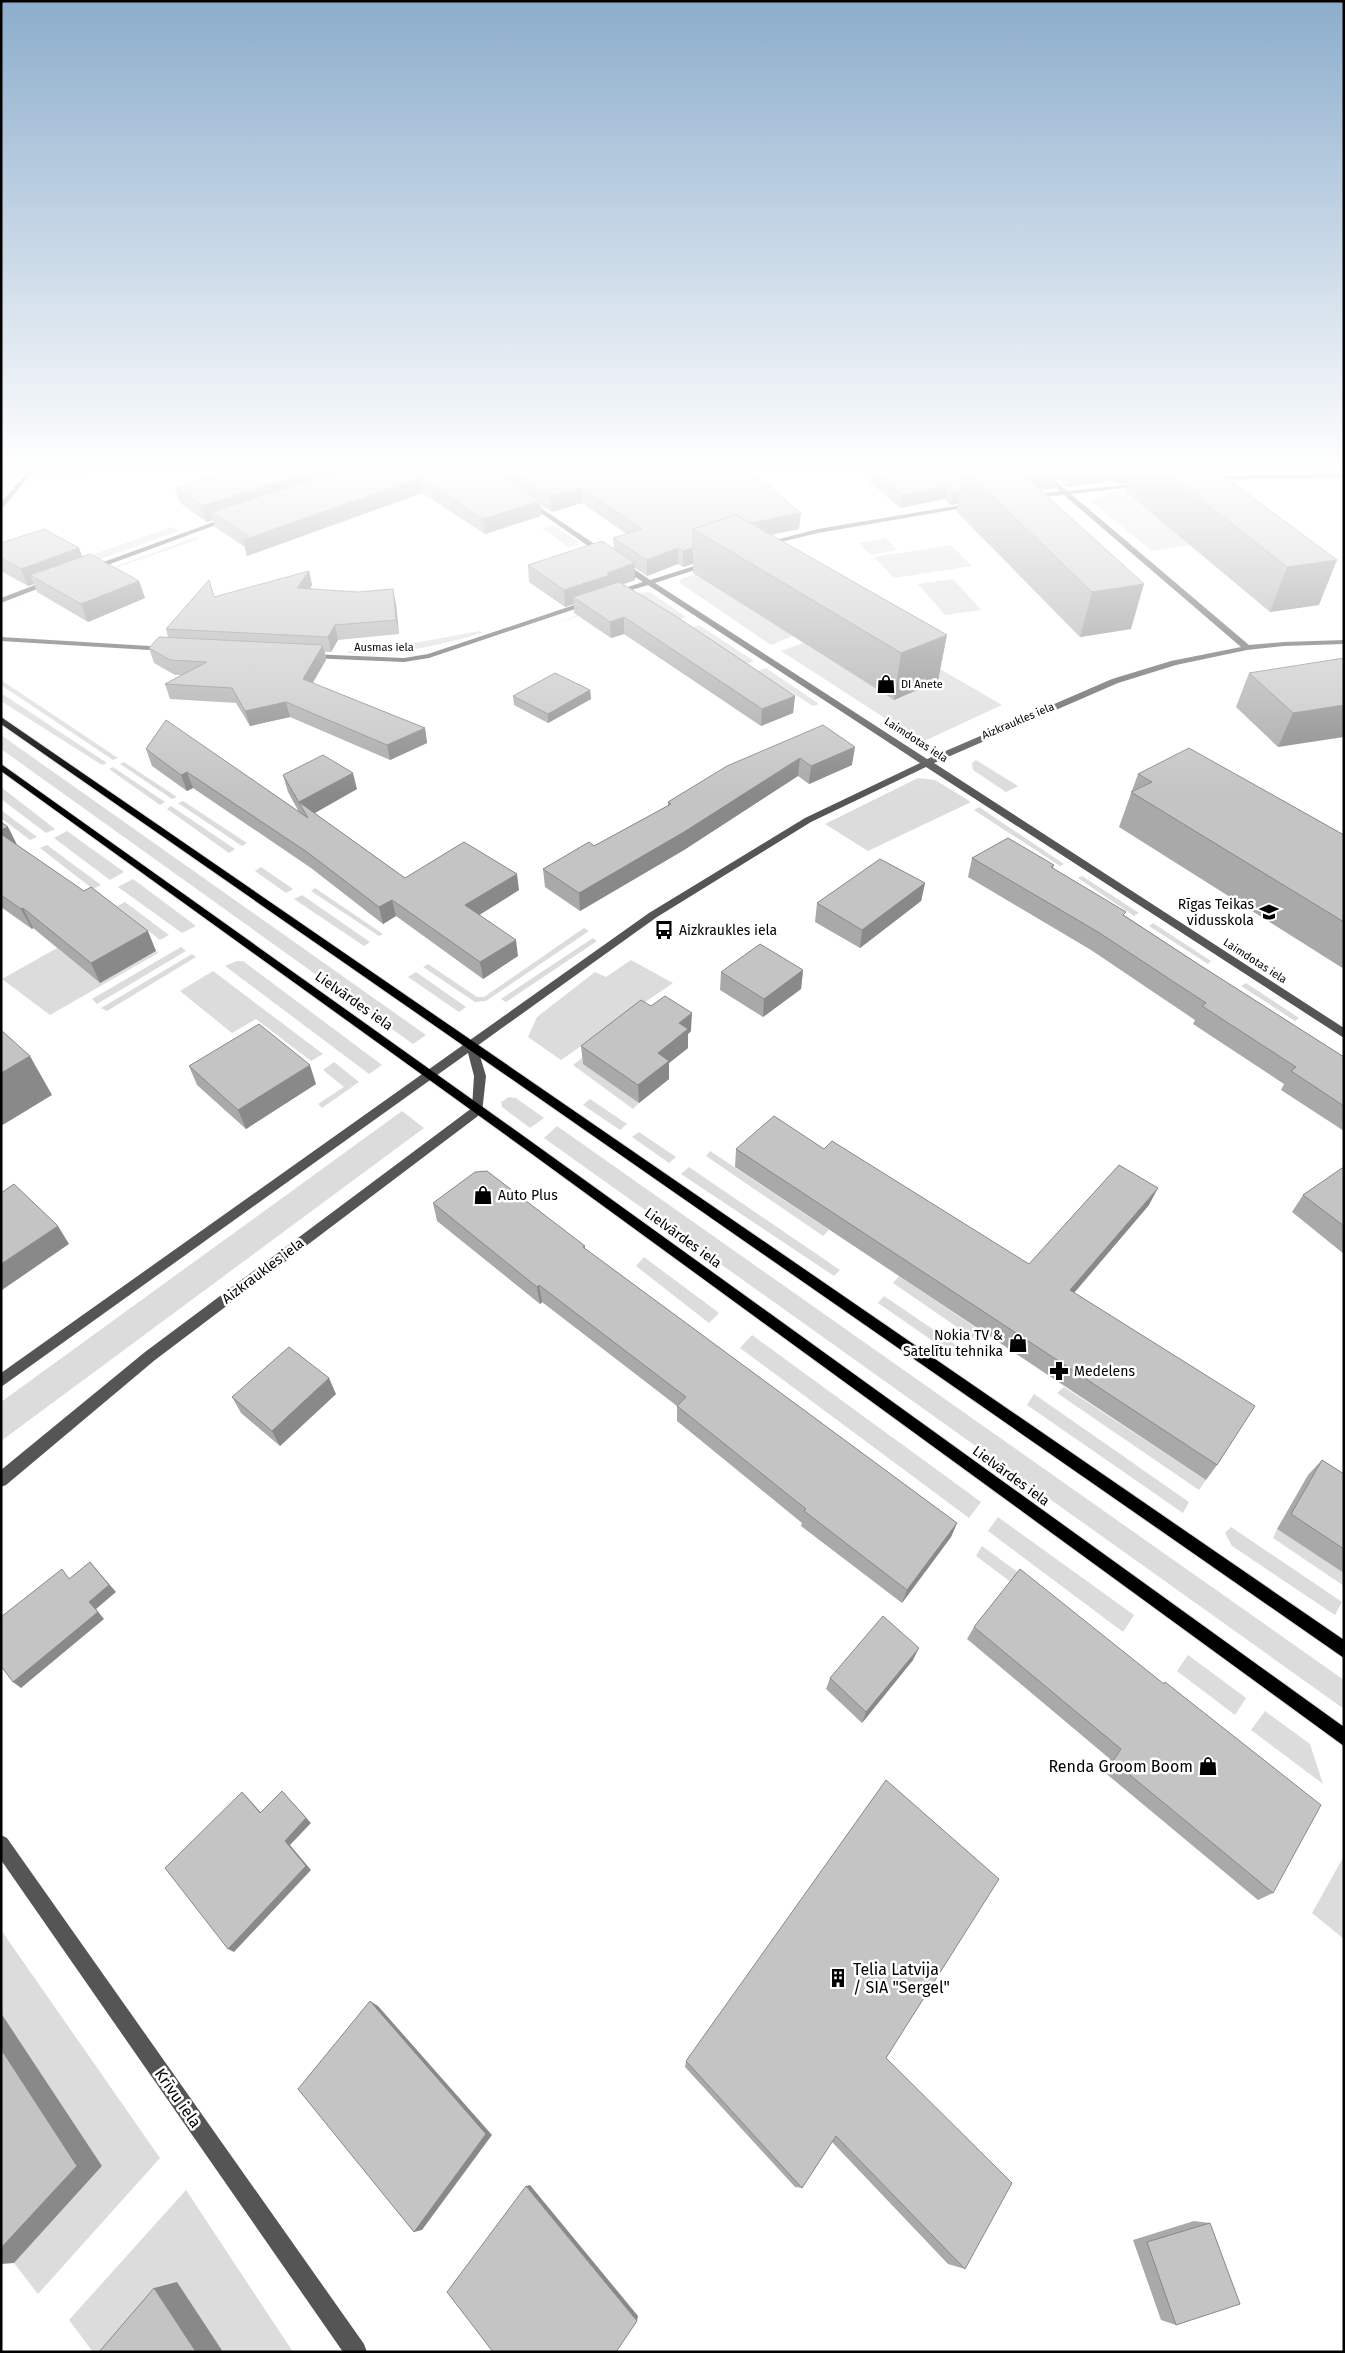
<svg xmlns="http://www.w3.org/2000/svg" width="1345" height="2353" font-family="'Fira Sans',sans-serif">
  <style>
    .green { fill: #dcdcdc }
    .lines { fill: none; stroke-linecap: round; stroke-linejoin: round }
    .major-casing { stroke: #dbdbdb; stroke-width: 2 }
    .minor { fill: #555; fill-rule: evenodd }
    .major { fill: #000; fill-rule: evenodd }
    .wall { fill: #a9a9a9 }
    .shaded-wall { fill: #898989 }
    .building { fill: #c4c4c4; stroke: #898989 }
    .labels { text-anchor: middle; dominant-baseline: central; stroke-width: 5; stroke-linejoin: round; paint-order: stroke }
    .far-street-label { font-size: 11px; fill: #000; stroke: #fff }
    .far-poi-label { font-size: 11px; fill: #000; stroke: #fff; text-anchor: start }
    .poi-label { font-size: 14px; fill: #000; stroke: #fff; text-anchor: start }
    .street-label { font-size: 14px; fill: #000; stroke: #fff }
    .near-poi-label { font-size: 16px; fill: #000; stroke: #fff; text-anchor: end }
    .near-street-label { font-size: 16px; fill: #000; stroke: #fff }
  </style>
  <rect width="100%" height="100%" fill="#fff"/>
  <g class="green">
    <path d="M1159,485l-26,13 57,47 -38,6 -60,-49 5,-5 11,-2 -3,-3z"/>
    <path d="M553,525l26,17 -1,3 -10,2 -26,-19z"/>
    <path d="M173,527l6,4 -81,29 -7,-5z"/>
    <path d="M196,537l3,2 -195,68z"/>
    <path d="M885,538l12,12 -26,5 -13,-12z"/>
    <path d="M951,545l21,21 -78,12 -20,-21z"/>
    <path d="M743,558l9,2 250,145 -80,37 -141,-91 22,-8 91,57 -184,-116 83,52 -22,9 -91,-62 1,-4z"/>
    <path d="M953,579l28,31 -36,5 -27,-31z"/>
    <path d="M650,592l36,25 -8,3 -38,-24 -86,28 83,-31z"/>
    <path d="M699,625l55,36 -8,3 -56,-36z"/>
    <path d="M480,631l2,2c-45,13 -88,23 -135,20l1,-2 18,1z"/>
    <path d="M766,668l53,36 -6,2 -55,-35z"/>
    <path d="M1,680l117,78 -5,2 -112,-75z"/>
    <path d="M1,693l106,70 -5,2 -101,-64z"/>
    <path d="M1,735l425,300 -13,9 -412,-295z"/>
    <path d="M976,760l42,26 -12,6 -33,-22 -1,-7z"/>
    <path d="M124,762l53,35 -5,2 -52,-35z"/>
    <path d="M113,767l52,35 -5,3 -51,-36z"/>
    <path d="M918,778l17,2 36,22 -103,49 -43,-27z"/>
    <path d="M1,787l54,42 -9,4 -45,-34z"/>
    <path d="M183,801l64,42 -5,3 -64,-43z"/>
    <path d="M171,806l64,43 -6,4 -62,-44z"/>
    <path d="M979,807l85,57 -4,2 -86,-56z"/>
    <path d="M1,810l36,27 -7,3 -29,-22z"/>
    <path d="M67,831l57,41 -14,8 -56,-42z"/>
    <path d="M47,845l54,40 -8,4 -53,-41z"/>
    <path d="M261,867l32,22 -7,4 -31,-22z"/>
    <path d="M1082,876l57,37 -5,3 -56,-38z"/>
    <path d="M133,879l63,47 -14,7 -64,-46z"/>
    <path d="M315,888l68,46 -4,2 -68,-45z"/>
    <path d="M302,895l68,47 -6,4 -70,-47z"/>
    <path d="M125,902l44,33 -9,5 -43,-34z"/>
    <path d="M1153,923l58,38 -3,3 -59,-38z"/>
    <path d="M584,928l5,3 -103,70 -11,1 -52,-35 5,-3 49,33h7z"/>
    <path d="M593,938l4,3 -91,61 -5,-3z"/>
    <path d="M181,947l5,4 -89,53 -5,-5z"/>
    <path d="M57,948l43,35 57,-32 1,2 -108,62 -48,-36z"/>
    <path d="M192,954l4,3 -89,54 -6,-3z"/>
    <path d="M631,960l42,23 -112,77 -33,-23 9,-20 58,-45 11,5z"/>
    <path d="M237,961h6l139,104 -13,9 -144,-108z"/>
    <path d="M213,971l110,83 -12,7 -55,-42 -24,14 -52,-42z"/>
    <path d="M416,972l50,35 -7,5 -51,-35z"/>
    <path d="M1246,983l53,35 -4,3 -54,-35z"/>
    <path d="M637,1016l2,87 -6,6 -60,-44z"/>
    <path d="M334,1062l25,20 -37,26 -4,-4 26,-17 -21,-17z"/>
    <path d="M509,1097l7,1 28,20 -14,10 -28,-21 -1,-5z"/>
    <path d="M590,1099l37,25 -7,6 -37,-25z"/>
    <path d="M402,1111l22,17 -423,313v-39z"/>
    <path d="M557,1126l787,554v29l-800,-571z"/>
    <path d="M639,1132l37,25 -7,6 -37,-26z"/>
    <path d="M710,1151l119,79 -6,6 -117,-80z"/>
    <path d="M689,1167l151,103 -6,6 -153,-102z"/>
    <path d="M644,1257l75,56 -10,10 -73,-57z"/>
    <path d="M899,1276l80,54 -6,8 -80,-55z"/>
    <path d="M884,1296l78,53 -6,8 -78,-54z"/>
    <path d="M752,1335l229,167 -12,16 -229,-170z"/>
    <path d="M1064,1387l142,93 -7,10 -142,-97z"/>
    <path d="M1034,1394l155,108 -6,11 -156,-108z"/>
    <path d="M998,1517l136,98 -11,17 -135,-101z"/>
    <path d="M1231,1527l111,75 -7,13 -103,-69 -7,-13z"/>
    <path d="M1277,1529l67,43v14l-71,-48z"/>
    <path d="M982,1546l78,57 -48,-20 -36,-27z"/>
    <path d="M1188,1655l58,43 -11,17 -58,-44z"/>
    <path d="M1265,1711l45,33 13,40 -72,-54z"/>
    <path d="M1344,1856v83l-32,-26z"/>
    <path d="M1,1930l159,228 -122,136 -24,-31 88,-97 -101,-153z"/>
    <path d="M186,2190l107,162h-200l-24,-32z"/>
  </g>
  <g class="lines">
    <g class="major-casing">
      <g id="major">
        <path d="M1,717l1343,923v18l-1343,-934z"/>
        <path d="M1,764l528,376 815,587v19l-823,-600 -520,-375z"/>
      </g>
    </g>
    <g class="minor">
      <path d="M32,466h6l-37,44v-7z"/>
      <path d="M1031,466h7l29,25 77,-8 1,1 -3,2 -71,8 178,151 35,-3 60,-2v4l-60,2 -37,4 -71,15 -58,18 -184,80 410,265v10l-418,-271 -115,55 -154,95 -180,129 9,30 -4,37 -327,247 -149,125 -5,2v-17l144,-118 327,-244 2,-32 -6,-23 -467,334v-14l648,-460 156,-95 115,-55 -272,-178 -36,11v-4l31,-10 -25,-16v-4h6l26,18 60,-19v4l-55,18 272,176 185,-80 59,-18 70,-14 -177,-152 -36,3 -1,-1 3,-2 30,-4z"/>
      <path d="M1344,474v4l-133,2 -3,-2 3,-2z"/>
      <path d="M525,500h4l79,53 -7,2 -76,-53z"/>
      <path d="M973,503l2,1v2l-157,27 -54,13 -4,-2 58,-15z"/>
      <path d="M230,516l2,1v2l-138,51 -7,-2z"/>
      <path d="M48,580l7,2 -54,21v-5z"/>
      <path d="M586,601l7,2 -164,55 -25,4 -94,-4 -4,-2 4,-2 94,4 24,-4z"/>
      <path d="M1,637l165,10 4,2 -4,2 -165,-10z"/>
      <path d="M1,1835l6,3 357,506 3,8h-24l-342,-492z"/>
    </g>
    <use href="#major" class="major"/>
  </g>
  <g class="wall">
    <path d="M1,466h93l-7,11h-56l-3,-8 -8,8h-17l-2,2z"/>
    <path d="M227,466h518l54,63 -28,6 167,146 -44,19 -201,-127v-9l-10,3 -5,-3 -31,12 -12,-8v12l-12,4 172,112 -2,17 -32,13 -137,-92 -13,4 -37,-25v-9l-9,3 -36,-25 -1,-17 86,-16 -1,-11 14,-4 -45,-31 -30,9 -12,-7 1,11 -56,18 -63,-41 -175,63 -2,-9 -30,-20 -2,-7 -6,2 -27,-19 -5,-15 58,-18z"/>
    <path d="M866,466h344l109,139 -49,7 -145,-121 2,-8 -11,1 -3,-3 -47,6 -10,-8 -2,10 -13,1 90,139 -51,8 -124,-126 2,-7 -8,1 -5,-6 -45,9 -35,-30z"/>
    <path d="M1,543l78,5 3,8 57,25 6,17 -57,24 -51,-30 -3,-8 -6,2 -27,-15z"/>
    <path d="M309,571l3,14 -2,3 86,16 3,30 -61,6 -7,12h-6l1,8 -13,23 112,45 2,15 -37,17 -100,-43 -40,9 -14,-23 -66,-4 -5,-15 16,-9h-6l-21,-12 -5,-15 19,-11 -2,-8 48,-32z"/>
    <path d="M1344,658l-66,89 -42,-40 13,-34z"/>
    <path d="M590,690l1,9 -43,24 -34,-18 -1,-9z"/>
    <path d="M823,725l29,40 -43,19 -11,-8 -114,74 -104,61 -35,-24 -2,-18 51,-23 74,-40v-4z"/>
    <path d="M146,749l153,63 -11,-20 -5,-17 74,14 -43,24 91,65 114,12 -40,25 39,41 -35,23 -87,-63 -13,8 -72,-56 -118,-80 -6,3 -35,-25z"/>
    <path d="M1138,774l206,61v134l-225,-142z"/>
    <path d="M1,822l7,5 9,18 139,106 -56,32 -67,-55 -1,1 -31,-22z"/>
    <path d="M972,858l82,7 -1,3 145,96 146,93v74l-63,-41 3,-6 -91,-60 2,-4 -104,-70 -123,-73z"/>
    <path d="M925,883l-4,18 -61,47 -45,-26 2,-19z"/>
    <path d="M803,970l-2,19 -38,28 -43,-27 1,-18z"/>
    <path d="M691,1031l-3,3v14l-19,15v16l-30,24 -56,-39 -2,-18z"/>
    <path d="M189,1066l127,18 -70,45 -49,-44z"/>
    <path d="M736,1149h88l205,115 120,-59 -75,88 143,172 -11,15 -471,-313z"/>
    <path d="M1344,1169v85l-52,-42 11,-17z"/>
    <path d="M433,1203l152,43v3l372,274 -6,14 -49,66 -101,-77 1,-3 -125,-102v-15l-135,-104 -2,2 -103,-83z"/>
    <path d="M336,1394l-56,52 -39,-33 -9,-16z"/>
    <path d="M1322,1460l22,14v99l-67,-44 31,-54z"/>
    <path d="M1020,1569l253,324 -15,7 -155,-129 7,-12 -143,-120 7,-12z"/>
    <path d="M913,1660l-51,63 -36,-34 4,-11z"/>
    <path d="M886,2058l79,211 -17,-5 -116,-122 -30,46 -7,-1 -110,-120 1,-6z"/>
    <path d="M1194,2221l16,2 -34,102 -15,-5 -28,-80z"/>
  </g>
  <g class="shaded-wall">
    <path d="M16,466h11l1,3 -8,8z"/>
    <path d="M83,466h11l-7,11z"/>
    <path d="M330,466h54l-173,46 2,8 -6,2 -4,-16z"/>
    <path d="M1116,468l-3,13 -47,6 3,-13z"/>
    <path d="M1130,470l-3,13 -11,1 3,-13z"/>
    <path d="M1057,476l-3,13 -58,7 -1,-12z"/>
    <path d="M420,478l2,15 -175,63 -4,-16z"/>
    <path d="M947,486l-2,13 -45,9 2,-13z"/>
    <path d="M581,488l1,15 -30,9 -2,-15z"/>
    <path d="M960,491l-2,13 -8,1 2,-13z"/>
    <path d="M540,501l1,15 -56,18 -2,-15z"/>
    <path d="M801,513l-2,16 -73,15 -11,-13z"/>
    <path d="M79,548l6,17 -55,10 4,9 -6,2 -7,-17z"/>
    <path d="M678,548v16l-31,12v-16z"/>
    <path d="M693,548v16l-10,3v-16z"/>
    <path d="M1337,560l-18,45 -49,7 17,-45z"/>
    <path d="M635,563v17l-25,9 -37,8 1,7 -9,3 -1,-17 43,-17z"/>
    <path d="M309,571l3,14 -11,17 -4,-14z"/>
    <path d="M139,581l6,17 -57,24 -7,-18z"/>
    <path d="M1144,584l-13,45 -51,8 12,-45z"/>
    <path d="M393,589l3,15 3,30 -3,-14z"/>
    <path d="M624,617v17l-13,4 -1,-16z"/>
    <path d="M335,625l3,15 -7,12 -3,-15z"/>
    <path d="M947,635l-9,46 -44,19 7,-47z"/>
    <path d="M323,645l3,15 -20,33 -3,-14z"/>
    <path d="M590,690l1,9 -43,24v-9z"/>
    <path d="M795,696l-2,17 -32,13 1,-17z"/>
    <path d="M286,702l4,15 -40,9 -5,-15z"/>
    <path d="M1344,705v32l-66,10 15,-34z"/>
    <path d="M425,728l2,15 -37,17 -3,-15z"/>
    <path d="M855,747l-3,18 -43,19 2,-18z"/>
    <path d="M800,758l-2,18 -114,74 -104,61 -1,-18z"/>
    <path d="M187,772l6,16 -6,3 -6,-16z"/>
    <path d="M353,773l4,16 -49,28 -9,-15z"/>
    <path d="M8,827l10,20 -17,-8v-9z"/>
    <path d="M517,874l2,16 -51,32 -3,-17z"/>
    <path d="M925,883l-4,18 -61,47 2,-18z"/>
    <path d="M392,900l4,16 -13,8 -4,-17z"/>
    <path d="M23,908l10,20 -1,1 -11,-20z"/>
    <path d="M148,931l8,20 -56,32 -9,-20z"/>
    <path d="M516,940l2,16 -35,23 -3,-17z"/>
    <path d="M803,970l-2,19 -38,28 1,-18z"/>
    <path d="M692,1013l-1,18 -3,3v14l-19,15v16l-30,24 -1,-18 41,-62z"/>
    <path d="M30,1056l22,39 -51,31v-53z"/>
    <path d="M310,1065l6,19 -70,45 -8,-19z"/>
    <path d="M1158,1188l-9,17 -87,102 8,-17z"/>
    <path d="M58,1226l11,18 -67,46 -1,-26z"/>
    <path d="M539,1285l3,17 -2,2 -3,-17z"/>
    <path d="M329,1378l7,16 -56,52 -8,-15z"/>
    <path d="M957,1523l-6,14 -49,66 5,-13z"/>
    <path d="M90,1562l26,30 -20,17 8,10 -83,69 -8,-6 76,-80z"/>
    <path d="M919,1648l-6,12 -51,63 4,-11z"/>
    <path d="M282,1791l29,32 -21,22 21,25 -77,82 -6,-3z"/>
    <path d="M242,1792l5,5 18,20 -5,-4z"/>
    <path d="M370,2001l8,5 114,129 -70,95 -8,2z"/>
    <path d="M1,2013l101,153 -88,97 -13,1z"/>
    <path d="M530,2185l108,131 -1,5 -111,-135z"/>
    <path d="M177,2282l46,70h-27l-42,-64z"/>
  </g>
  <g class="building">
    <path d="M245,466h85l-127,40 -28,-18z"/>
    <path d="M357,466h132l51,35 -57,18 -63,-41 -177,62 5,-4 -37,-24z"/>
    <path d="M502,466h243l56,47 -50,10 -15,-8 -43,14v19l-10,3 -5,-3 -31,12 -34,-22 29,-9 -61,-41 -31,9z"/>
    <path d="M867,466h119l-22,3 -4,22 -8,1 -5,-6 -45,9z"/>
    <path d="M986,466h28l130,118 -52,8 -128,-123z"/>
    <path d="M1014,466h31l12,10 -28,3z"/>
    <path d="M1059,466h72l-1,4 -11,1 -3,-3 -47,6z"/>
    <path d="M1158,466h52l127,94 -50,7z"/>
    <path d="M736,515l211,120 -46,18 -208,-124z"/>
    <path d="M44,529l35,19 -58,21 -20,-11v-15z"/>
    <path d="M602,541l33,22 -28,10 3,2 -46,15 -36,-25z"/>
    <path d="M90,554l49,27 -58,23 -51,-29z"/>
    <path d="M309,571l-12,17 61,4 35,-3 3,31 -61,5 -7,12 -162,-8 43,-49 5,17z"/>
    <path d="M619,582l55,33 121,81 -33,13 -138,-92 -14,5 -37,-25z"/>
    <path d="M159,637l164,8 -20,34 122,49 -38,17 -101,-43 -41,9 -13,-23 -67,-4 42,-22 -37,-2 -21,-12z"/>
    <path d="M1344,658v47l-51,8 -44,-40z"/>
    <path d="M555,673l35,17 -42,24 -35,-18z"/>
    <path d="M166,720l142,98 -25,-43 40,-20 30,18 -54,29 106,76 59,-36 53,32 -52,31 51,35 -36,22 -88,-62 -13,7 -72,-55 -120,-80 -6,3 -35,-26z"/>
    <path d="M823,725l32,22 -44,19 -11,-8 -116,74 -105,61 -36,-24 46,-27 5,4 77,-42 -3,-2 59,-36z"/>
    <path d="M1189,748l155,87v87l-213,-130 21,-10 -14,-8z"/>
    <path d="M1,822l7,5 -7,3z"/>
    <path d="M1,834l83,57 7,-4 57,44 -57,32 -68,-55 -2,1 -20,-14z"/>
    <path d="M1008,838l46,27 -3,2 75,45 -3,3 75,49 146,93v49l-53,-35 5,-4 -94,-61 4,-3 -108,-71 -126,-74z"/>
    <path d="M880,859l45,24 -63,47 -45,-27z"/>
    <path d="M760,944l43,26 -39,29 -43,-27z"/>
    <path d="M665,996l27,17 -13,10 9,6 -30,24 11,8 -31,24 -57,-39 60,-46 10,6z"/>
    <path d="M259,1024l51,41 -72,45 -49,-44z"/>
    <path d="M1,1030l29,26 -29,17z"/>
    <path d="M774,1116l50,33 8,-8 197,123 90,-99 39,23 -88,102 185,116 -38,59 -481,-316z"/>
    <path d="M1342,1168l2,1v57l-41,-31z"/>
    <path d="M487,1171l98,75 -2,1 374,276 -50,67 -103,-79 2,-2 -129,-103 9,-9 -147,-112 -2,2 -104,-84 42,-31z"/>
    <path d="M14,1184l44,42 -57,38v-71z"/>
    <path d="M289,1347l40,31 -57,53 -40,-34z"/>
    <path d="M1322,1460l22,14v75l-53,-35z"/>
    <path d="M90,1562l19,23 -20,17 9,10 -85,70 -12,-16v-49l61,-48 7,10z"/>
    <path d="M1020,1569l144,115 1,-2 156,123 -48,88 -160,-132 8,-12 -147,-122z"/>
    <path d="M883,1616l36,32 -53,64 -36,-34z"/>
    <path d="M886,1780l113,99 -113,179 126,125 -47,86 -129,-133 -34,52 -116,-127z"/>
    <path d="M282,1791l24,27 -21,23 21,25 -78,83 -63,-81 77,-76 18,21z"/>
    <path d="M370,2001l116,133 -72,98 -116,-143z"/>
    <path d="M1,2049l76,117 -76,82z"/>
    <path d="M526,2186l111,135 -21,31h-123l-46,-60z"/>
    <path d="M1210,2223l30,81 -64,21 -29,-83z"/>
    <path d="M154,2288l42,64h-97z"/>
  </g>
  <linearGradient id="sky" x2="0" y2="1"><stop stop-color="#8cadcc"/><stop offset="0.59" stop-color="#fff"/><stop offset="1" stop-color="#fff" stop-opacity="0"/></linearGradient>
  <rect width="1345" height="795" fill="url(#sky)"/>
  <defs>
    <g id="shop-bare" transform="scale(1.5)"><path d="M-5-2.5h2.3a2.7 3.5 0 0 1 5.4 0H5L5.5 6h-11ZM-1.5-2.5h3a1.5 2.3 0 0 0-3 0Z" fill="#000" stroke="#fff" stroke-width="2.5" paint-order="stroke"/></g>
    <g id="school-bare" transform="scale(1.5)"><path d="M0-5L7-2L0 1L-7-2ZM-4 1L0 2.5L4 1V4Q0 6-4 4Z" fill="#000" stroke="#fff" stroke-width="2.5" paint-order="stroke"/></g>
    <g id="bus-bare" transform="scale(1.5)"><path d="M-5-6H5V4H4V6H2V4H-2V6H-4V4H-5ZM-3.5-4V0h7V-4ZM-3.5 1.2v1.5H-2V1.2ZM2 1.2v1.5H3.5V1.2Z" fill="#000" stroke="#fff" stroke-width="2.5" paint-order="stroke"/></g>
    <g id="pharmacy-bare" transform="scale(1.5)"><path d="M-2-6h4v4h4v4h-4v4h-4v-4h-4v-4h4Z" fill="#000" stroke="#fff" stroke-width="2.5" paint-order="stroke"/></g>
    <g id="building-bare" transform="scale(1.5)"><path d="M-4-6H4V6H1V3H-1V6H-4ZM-2.5-4.3h1.7v1.8h-1.7ZM.8-4.3h1.7v1.8H.8ZM-2.5-1h1.7V.8h-1.7ZM.8-1h1.7V.8H.8Z" fill="#000" stroke="#fff" stroke-width="2.5" paint-order="stroke"/></g>
  </defs>
  <g fill-rule="evenodd">
    <use href="#shop-bare" x="886" y="684"/>
    <use href="#school-bare" x="1269" y="912"/>
    <use href="#bus-bare" x="664" y="930"/>
    <use href="#shop-bare" x="483" y="1195"/>
    <use href="#shop-bare" x="1018" y="1343"/>
    <use href="#pharmacy-bare" x="1059" y="1371"/>
    <use href="#shop-bare" x="1208" y="1766"/>
    <use href="#building-bare" x="838" y="1978"/>
  </g>
  <g class="labels">
    <g class="far-street-label">
      <text x="384" y="647">Ausmas iela</text>
      <text transform="translate(1018 721) rotate(-23)">Aizkraukles iela</text>
      <text transform="translate(916 740) rotate(33)">Laimdotas iela</text>
      <text transform="translate(1255 961) rotate(33)">Laimdotas iela</text>
    </g>
    <g class="far-poi-label">
      <text x="901" y="684">DI Anete</text>
    </g>
    <g class="poi-label">
      <text x="1254" y="904" text-anchor="end">Rīgas Teikas<tspan x="1254" dy="16">vidusskola</tspan></text>
      <text x="679" y="930">Aizkraukles iela</text>
      <text x="498" y="1195">Auto Plus</text>
      <text x="1003" y="1335" text-anchor="end">Nokia TV &amp;<tspan x="1003" dy="16">Satelītu tehnika</tspan></text>
      <text x="1074" y="1371">Medelens</text>
    </g>
    <g class="street-label">
      <text transform="translate(354 1001) rotate(35)">Lielvārdes iela</text>
      <text transform="translate(683 1238) rotate(36)">Lielvārdes iela</text>
      <text transform="translate(263 1271) rotate(-37)">Aizkraukles iela</text>
      <text transform="translate(1011 1476) rotate(36)">Lielvārdes iela</text>
    </g>
    <g class="near-poi-label">
      <text x="1193" y="1766">Renda Groom Boom</text>
      <text x="853" y="1969" text-anchor="start">Telia Latvija<tspan x="853" dy="18">/ SIA "Sergel"</tspan></text>
    </g>
    <g class="near-street-label">
      <text transform="translate(178 2098) rotate(55)">Krīvu iela</text>
    </g>
  </g>
  <rect width="1345" height="2353" fill="none" stroke="#000000" stroke-width="5"/>
</svg>
